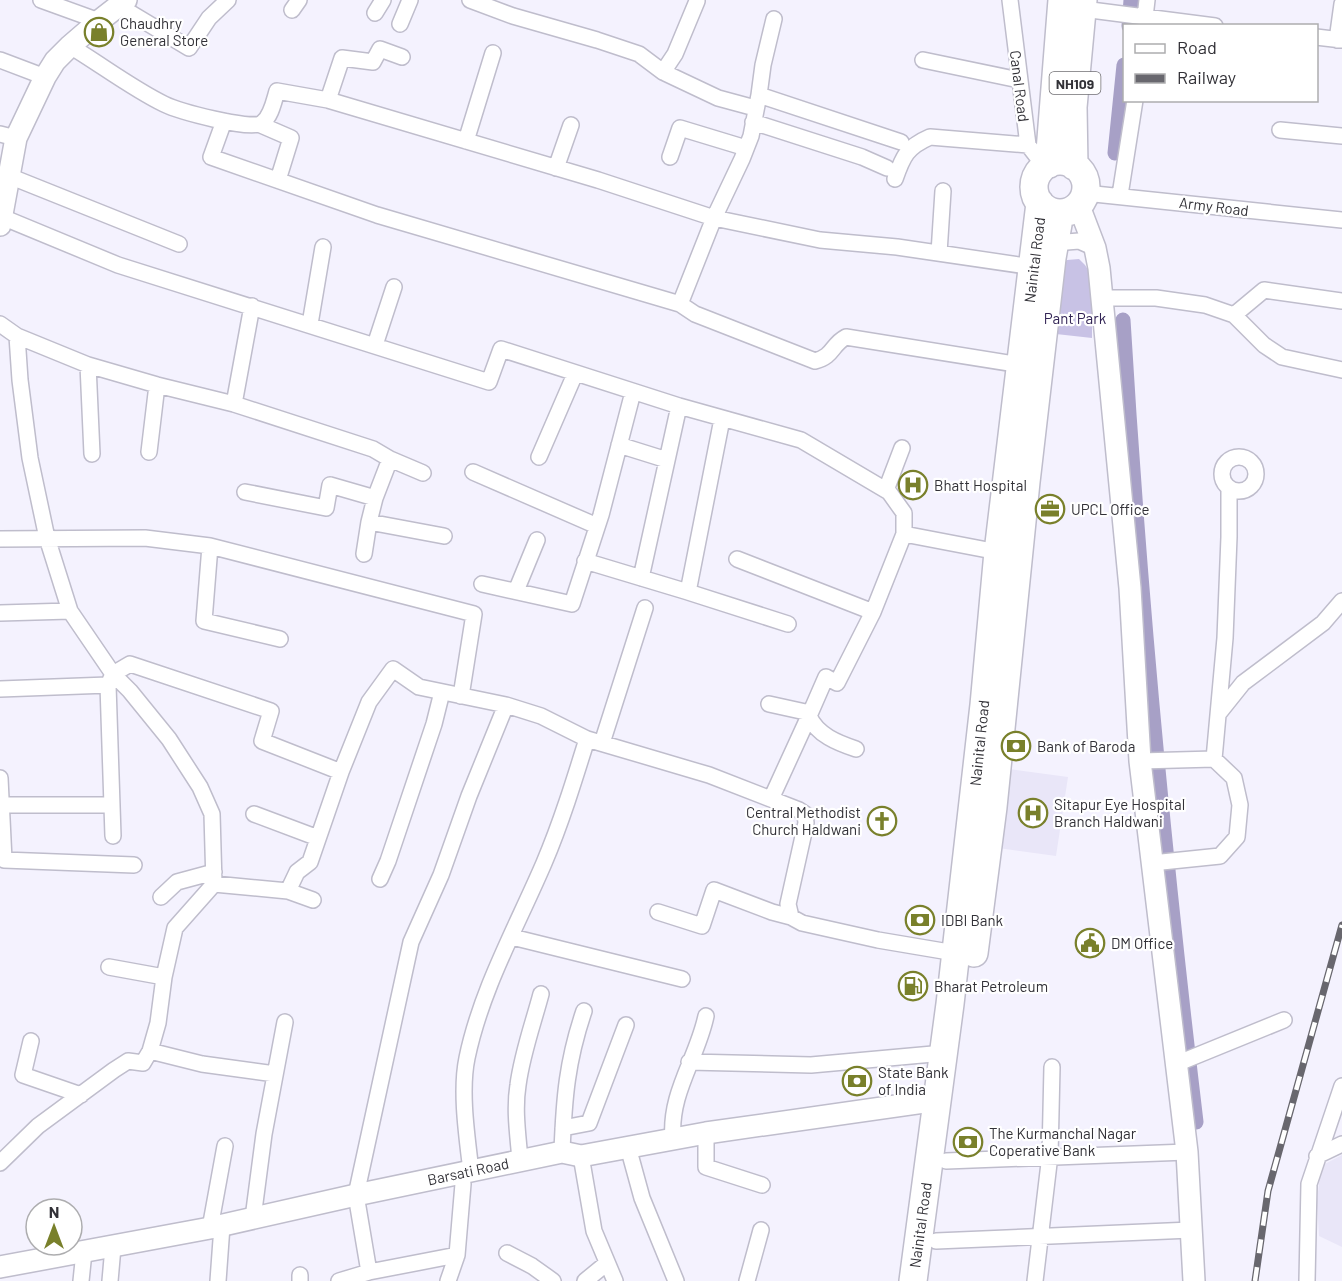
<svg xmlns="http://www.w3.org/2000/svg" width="1342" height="1281" font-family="Barlow,sans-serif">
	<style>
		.built { fill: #e9e6f8 }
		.green { fill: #c8c2e5 }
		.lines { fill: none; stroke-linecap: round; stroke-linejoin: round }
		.canal { stroke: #a7a0c6; stroke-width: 15 }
		.street-casing { stroke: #bfbdcc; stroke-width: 18 }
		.secondary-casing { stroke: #bfbdcc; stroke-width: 24 }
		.highway-casing { stroke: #bfbdcc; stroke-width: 30 }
		.street { stroke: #fff; stroke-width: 15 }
		.secondary { stroke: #fff; stroke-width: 21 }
		.highway { stroke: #fff; stroke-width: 27 }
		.rail-casing { stroke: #68676e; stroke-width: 7 }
		.rail { stroke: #fff; stroke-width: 4.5; stroke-dasharray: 14; stroke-linecap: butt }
		.labels { text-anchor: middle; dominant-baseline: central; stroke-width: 4.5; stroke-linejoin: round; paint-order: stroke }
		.shield { fill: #fff; stroke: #706f73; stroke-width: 1.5 }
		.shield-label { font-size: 14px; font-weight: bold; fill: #323137 }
		.poi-label { font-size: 15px; fill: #323137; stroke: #fff; text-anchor: start }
		.street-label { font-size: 15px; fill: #323137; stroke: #fff }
		.park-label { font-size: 15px; fill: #322455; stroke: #fff }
	</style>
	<rect width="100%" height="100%" fill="#f4f2fe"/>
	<path class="built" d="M1009 769 1068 777 1056 856 998 848Z
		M1342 1155V1247L1319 1236 1317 1201 1321 1166Z"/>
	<path class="green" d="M1079 259 1085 265 1092 276V338L1056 334 1062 264 1067 260Z"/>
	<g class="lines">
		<path class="canal" d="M1129 26 1131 0
			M1115 153 1124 65
			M1123 320C1139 588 1164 855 1196 1122"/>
		<g class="street-casing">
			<path id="street" d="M41 0 99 21
				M470 0 513 16 597 40 639 54 663 72 718 98 755 108
				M1010 0 1028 145 1045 167
				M119 6 189 48 209 18 228 0
				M1083 9 1215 26
				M292 10 299 0
				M375 13 383 0
				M400 24 410 0
				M1144 26 1147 0
				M1316 37 1342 40
				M1337 40 1342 4
				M70 46C100 64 133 89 164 104 178 111 251 131 262 123 271 117 274 101 277 91L328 100 598 180 714 218 820 240 897 247 1033 267
				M0 60 45 77
				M923 60 1019 80
				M663 72 675 54 697 1
				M759 95 763 65 774 19
				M328 100 342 58 373 62 380 49 402 57
				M224 121 211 157 377 215 680 304 714 218 742 159 751 136 759 95 901 142
				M753 122 862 157 887 168
				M261 125 291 138 278 180
				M1280 130 1342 136
				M0 134 16 138
				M466 141 493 53
				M670 157 680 128 746 148
				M556 168 571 125
				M9 176 179 244
				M895 179C903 156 907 147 930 137L1028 145
				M1085 193 1342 220
				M1120 195 1135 100
				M2 217 118 265 489 382 501 349 679 406 801 440 889 492 904 513V534L998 552
				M1054 243 1079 241 1095 248
				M939 253 943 191
				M1101 298H1156L1205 305 1234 315 1264 345 1282 357 1342 370
				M680 304 695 314 815 361C834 356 831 345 846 337L1021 365
				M1234 315 1264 290 1342 301
				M0 324 17 336 88 365 157 385 234 404 373 449 390 459 375 498 369 522 444 536
				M310 324 323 247
				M375 345 394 287
				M88 365 92 454
				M234 404 252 306
				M619 445 667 460
				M149 452 157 385
				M1222 474a17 17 0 1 1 34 0a17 17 0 1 1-34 0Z
				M539 457 575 374
				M390 459 423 473
				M473 472 597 526
				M886 490 902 448
				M245 492 326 508 330 485 375 498
				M0 539 145 538 210 546 474 614 461 696
				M210 546 204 621 280 639
				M364 554 369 522
				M737 559 873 612
				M585 561 688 592 722 419
				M641 578 679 406
				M482 584 572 604 601 515 633 392
				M516 591 537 540
				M688 592 788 624
				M0 613 70 611
				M0 689 108 685
				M769 704 810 713
				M1219 713 1243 683 1323 623 1342 601
				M602 743 645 608
				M856 749C838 743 817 735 809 716L826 677 837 683 873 612 904 534
				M1140 761 1214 759 1225 638 1229 537V489
				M0 778 4 860 134 865
				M771 799 809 716
				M1 805H112
				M254 814 318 838
				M113 836 108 685 113 674 130 664 271 711 262 741 341 772
				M1152 863 1220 856 1237 837 1240 805 1234 778 1214 759
				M380 879 388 861 434 724 442 692
				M214 884 288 891 313 900
				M288 891 297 872 310 862 341 772 369 702 393 669 419 687 506 705 541 716 587 739 709 775 799 810 805 814 806 823 788 904 791 917 802 923 878 940 955 953
				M161 897 177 882 214 872
				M658 912 702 926 714 890 772 912 791 917
				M512 937 682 979
				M109 967 164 977
				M31 1041 23 1075 81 1095
				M150 1051 202 1064 275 1074
				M689 1062 811 1065 944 1053
				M1176 1064 1284 1020
				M563 1128 589 1123 626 1025
				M706 1133V1167L762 1185
				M673 1139C669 1093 697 1059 706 1016
				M628 1147 642 1198 676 1281
				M562 1152C564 1098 567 1061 584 1011
				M581 1156 594 1231 615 1281
				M1317 1156 1342 1144
				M520 1160C518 1135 514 1110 518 1085 522 1054 533 1024 541 994
				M946 1161 1187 1152
				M0 1163 38 1126 114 1070 128 1061 143 1063 150 1051 158 1023 164 977 175 928 214 884 212 814 200 787 169 739 130 691 113 674 70 611 47 538 30 458 20 380 17 336
				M471 1171C467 1137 460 1091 467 1058 481 990 517 926 544 863 561 823 574 781 587 739
				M253 1218 264 1134 285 1022
				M210 1228 225 1146
				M936 1241 1191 1230
				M507 1253 532 1266 553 1281
				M369 1272 356 1195 411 942 441 875 469 796 506 705
				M81 1281 84 1252
				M110 1281 113 1247
				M218 1281 222 1226
				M300 1281V1275
				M339 1281 369 1272 457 1255 463 1184 460 1173
				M448 1281 457 1255
				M585 1281 607 1263
				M747 1281 761 1230
				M1035 1281 1050 1155 1052 1067
				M1307 1281 1309 1184 1342 1086"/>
		</g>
		<g class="secondary-casing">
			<path id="secondary" d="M1079 206 1095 248 1099 268 1130 588 1140 761 1187 1152 1194 1281
				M0 225 16 138 45 77 55 61 70 46 99 21 126 0
				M0 1267 210 1228 356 1195 562 1152 581 1156 706 1133 938 1100"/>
		</g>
		<g class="highway-casing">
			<path id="highway" d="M1034 187a26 26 0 1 1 52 0a26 26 0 1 1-52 0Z
				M1049 164 1062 0
				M1074 166 1073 107 1083 0
				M974 953 993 807 1026 482 1052 258 1060 213
				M913 1281 950 1004 984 705 998 552 1040 203"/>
		</g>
		<use href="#street" class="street"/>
		<use href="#secondary" class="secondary"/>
		<use href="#highway" class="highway"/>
		<g class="rail-casing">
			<path id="rail" d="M1255 1281 1268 1191 1342 925"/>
		</g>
		<use href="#rail" class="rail"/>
	</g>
	<defs>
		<g id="shop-ring" transform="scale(1.5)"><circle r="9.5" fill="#fff" stroke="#79802b" stroke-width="1.5"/><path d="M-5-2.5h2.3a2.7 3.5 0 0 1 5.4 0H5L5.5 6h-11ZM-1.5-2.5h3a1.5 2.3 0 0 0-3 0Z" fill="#79802b"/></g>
		<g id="hospital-ring" transform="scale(1.5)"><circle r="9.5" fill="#fff" stroke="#79802b" stroke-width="1.5"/><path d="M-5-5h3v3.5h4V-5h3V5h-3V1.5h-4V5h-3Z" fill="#79802b"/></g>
		<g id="office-ring" transform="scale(1.5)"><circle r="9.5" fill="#fff" stroke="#79802b" stroke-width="1.5"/><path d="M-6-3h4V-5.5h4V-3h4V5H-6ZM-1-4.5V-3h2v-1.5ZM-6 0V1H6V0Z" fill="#79802b"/></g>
		<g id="bank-ring" transform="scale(1.5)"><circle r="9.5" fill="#fff" stroke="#79802b" stroke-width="1.5"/><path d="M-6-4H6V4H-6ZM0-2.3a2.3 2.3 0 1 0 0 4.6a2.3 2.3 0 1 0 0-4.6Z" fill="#79802b"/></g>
		<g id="church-ring" transform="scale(1.5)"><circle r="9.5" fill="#fff" stroke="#79802b" stroke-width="1.5"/><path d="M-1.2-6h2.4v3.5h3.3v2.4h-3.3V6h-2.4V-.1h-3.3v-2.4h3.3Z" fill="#79802b"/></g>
		<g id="civic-ring" transform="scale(1.5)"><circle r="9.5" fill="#fff" stroke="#79802b" stroke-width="1.5"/><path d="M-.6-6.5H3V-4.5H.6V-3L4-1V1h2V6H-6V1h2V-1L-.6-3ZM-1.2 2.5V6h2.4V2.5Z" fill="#79802b"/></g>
		<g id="fuel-ring" transform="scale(1.5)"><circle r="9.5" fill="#fff" stroke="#79802b" stroke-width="1.5"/><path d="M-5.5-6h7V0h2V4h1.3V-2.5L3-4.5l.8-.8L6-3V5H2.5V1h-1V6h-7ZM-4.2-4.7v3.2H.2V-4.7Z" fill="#79802b"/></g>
	</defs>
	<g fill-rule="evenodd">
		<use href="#shop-ring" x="99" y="32"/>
		<use href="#hospital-ring" x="913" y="485"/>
		<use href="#office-ring" x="1050" y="509"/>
		<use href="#bank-ring" x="1016" y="746"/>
		<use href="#hospital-ring" x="1033" y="813"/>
		<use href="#church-ring" x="882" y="821"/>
		<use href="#bank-ring" x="920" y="920"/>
		<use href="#civic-ring" x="1090" y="943"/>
		<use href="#fuel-ring" x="913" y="986"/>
		<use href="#bank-ring" x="857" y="1081"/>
		<use href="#bank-ring" x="968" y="1142"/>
	</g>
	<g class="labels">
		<rect class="shield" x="1049.5" y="72" width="51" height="22" rx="4.5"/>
		<g class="shield-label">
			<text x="1075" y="83">NH109</text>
		</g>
		<g class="poi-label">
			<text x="120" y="23">Chaudhry<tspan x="120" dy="17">General Store</tspan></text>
			<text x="934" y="485">Bhatt Hospital</text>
			<text x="1071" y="509">UPCL Office</text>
			<text x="1037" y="746">Bank of Baroda</text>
			<text x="1054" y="804">Sitapur Eye Hospital<tspan x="1054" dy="17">Branch Haldwani</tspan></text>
			<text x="861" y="812" text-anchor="end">Central Methodist<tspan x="861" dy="17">Church Haldwani</tspan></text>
			<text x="941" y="920">IDBI Bank</text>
			<text x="1111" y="943">DM Office</text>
			<text x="934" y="986">Bharat Petroleum</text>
			<text x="878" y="1072">State Bank<tspan x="878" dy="17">of India</tspan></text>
			<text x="989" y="1133">The Kurmanchal Nagar<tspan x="989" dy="17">Coperative Bank</tspan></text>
		</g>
		<g class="street-label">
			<text transform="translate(1020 86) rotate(83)">Canal Road</text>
			<text transform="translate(1214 206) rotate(7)">Army Road</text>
			<text transform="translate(1034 260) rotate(-83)">Nainital Road</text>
			<text transform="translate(979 743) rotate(-84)">Nainital Road</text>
			<text transform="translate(468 1171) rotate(-12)">Barsati Road</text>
			<text transform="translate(920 1225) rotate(-82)">Nainital Road</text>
		</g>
		<g class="park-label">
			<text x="1075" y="318">Pant Park</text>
		</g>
	</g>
	<rect x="1123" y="24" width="195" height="78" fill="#ffffff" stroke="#adadaf" stroke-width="1.5"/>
	<rect x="1135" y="44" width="30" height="9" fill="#ffffff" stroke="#adadaf" stroke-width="1.5"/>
	<text x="1177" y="54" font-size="18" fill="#323137">Road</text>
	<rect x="1135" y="74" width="30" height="9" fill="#68676e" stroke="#adadaf" stroke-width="1.5"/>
	<text x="1177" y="84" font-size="18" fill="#323137">Railway</text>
	<g transform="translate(54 1227)"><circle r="28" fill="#ffffff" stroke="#adadaf" stroke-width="1.5"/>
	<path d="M0-4.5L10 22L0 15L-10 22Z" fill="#79802b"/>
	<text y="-9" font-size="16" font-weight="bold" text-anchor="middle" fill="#323137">N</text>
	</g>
</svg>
